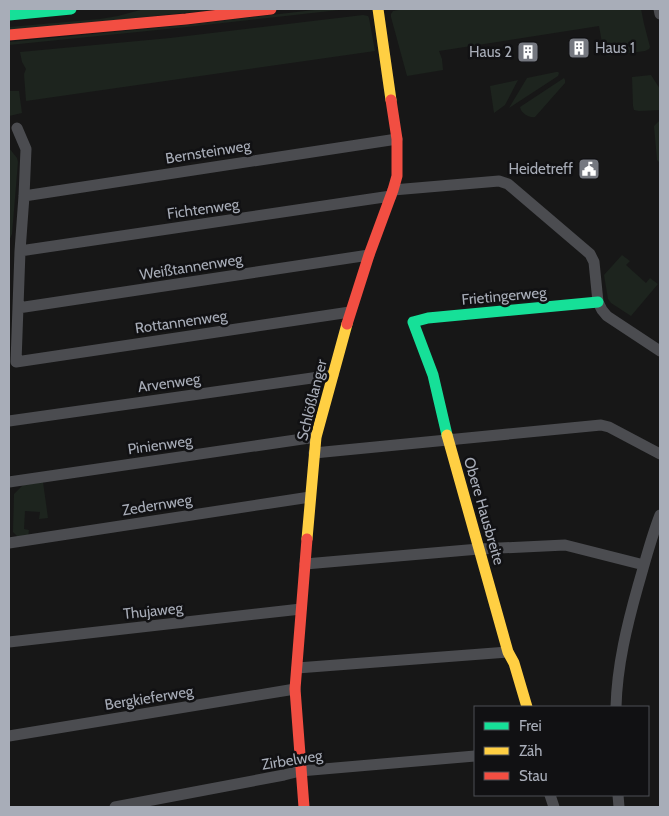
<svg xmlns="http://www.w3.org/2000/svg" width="669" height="816" font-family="Cabin,sans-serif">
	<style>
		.green { fill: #1d241e }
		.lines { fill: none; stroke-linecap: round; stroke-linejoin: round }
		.street { stroke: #4b4c50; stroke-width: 11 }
		.fast { stroke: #16e098; stroke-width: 11 }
		.slow { stroke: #ffcf43; stroke-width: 11 }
		.jam { stroke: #f24e42; stroke-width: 11 }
		.labels { text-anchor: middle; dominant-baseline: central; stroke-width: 5; stroke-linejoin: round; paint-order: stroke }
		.poi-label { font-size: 15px; fill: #a8adb8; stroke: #111113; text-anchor: end }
		.street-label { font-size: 15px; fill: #a8adb8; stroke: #111113 }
	</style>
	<rect width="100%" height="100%" fill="#171717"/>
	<path class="green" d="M144 9H223L9 31V27L100 19 118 16Z
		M322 9H348L187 27 9 45V42L186 25Z
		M404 9H641L644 24 650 47 649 49 645 51 607 56 604 54 599 26 439 51 442 59 443 70 407 76 391 17V14L393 11Z
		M363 15 368 16 369 18 375 51 26 101 24 74 26 69 22 62 20 52 170 38Z
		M556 72H558L559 73 558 76 509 108 527 78Z
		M651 75 660 89V110L639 111 634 110 633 106 632 77Z
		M564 78 565 80V83L535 117C528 118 521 113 520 107Z
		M518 80 505 105 494 113 490 86Z
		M9 91H19L22 113 9 116Z
		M660 120V163L657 160 654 126Z
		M9 148 17 158 18 162 12 234 9 241Z
		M622 255 630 261 626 265 646 283 650 278 658 284 631 316 611 303 608 299 604 275Z
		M43 482 48 518 39 519 40 512 25 511 24 529 29 530 28 537H18L13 532 14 494 23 485Z"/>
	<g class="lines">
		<path class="street" d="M659 9 660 14
			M17 128 26 149 24 196 20 251 16 362 350 312
			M393 190 499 181 508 184 590 254 594 262 598 302 602 310 607 316 660 351
			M24 196 397 139
			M20 251 391 196
			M18 308 369 255
			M9 421 333 375
			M314 453 601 425 609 427 660 454
			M9 482 316 437
			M9 543 310 497
			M305 564 479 549 565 545 644 565
			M9 642 301 609
			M297 668 508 652
			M616 707C617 666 627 625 638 586 645 562 651 538 660 515
			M9 736 295 689
			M550 795 554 807
			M618 795 619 807
			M115 807 284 775 300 771 475 756"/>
		<path class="fast" d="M9 15 71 9
			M447 435 433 375 413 322 428 318 598 302"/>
		<path class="slow" d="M378 9 391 100
			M447 435 508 652 514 663 527 707
			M307 539 316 437 347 324"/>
		<path class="jam" d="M9 35 186 19 271 9
			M347 324 369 255 393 190 397 176V139L391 100
			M304 807 295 689 307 539"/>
	</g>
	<defs>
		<g id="building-square" transform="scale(1.125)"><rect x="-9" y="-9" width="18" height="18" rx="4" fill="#757880" stroke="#111113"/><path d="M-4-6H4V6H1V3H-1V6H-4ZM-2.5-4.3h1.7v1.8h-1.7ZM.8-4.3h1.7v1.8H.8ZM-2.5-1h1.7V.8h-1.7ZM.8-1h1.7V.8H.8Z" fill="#fff"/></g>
		<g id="civic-square" transform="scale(1.125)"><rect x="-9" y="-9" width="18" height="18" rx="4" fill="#757880" stroke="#111113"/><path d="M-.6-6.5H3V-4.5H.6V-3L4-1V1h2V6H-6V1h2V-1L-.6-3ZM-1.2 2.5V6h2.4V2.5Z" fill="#fff"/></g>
	</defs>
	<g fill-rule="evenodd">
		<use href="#building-square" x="579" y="48"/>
		<use href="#building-square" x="528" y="52"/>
		<use href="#civic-square" x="589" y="169"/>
	</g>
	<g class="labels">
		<g class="poi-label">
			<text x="595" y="48" text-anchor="start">Haus 1</text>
			<text x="512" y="52">Haus 2</text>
			<text x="573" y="169">Heidetreff</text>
		</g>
		<g class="street-label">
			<text transform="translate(208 152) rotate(-9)">Bernsteinweg</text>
			<text transform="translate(203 209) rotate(-8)">Fichtenweg</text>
			<text transform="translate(191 267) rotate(-9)">Weißtannenweg</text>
			<text transform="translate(504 296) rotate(-5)">Frietingerweg</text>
			<text transform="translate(181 322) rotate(-8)">Rottannenweg</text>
			<text transform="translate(169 383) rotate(-8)">Arvenweg</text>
			<text transform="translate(312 400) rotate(-76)">Schlößlanger</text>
			<text transform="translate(160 445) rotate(-8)">Pinienweg</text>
			<text transform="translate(157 505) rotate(-9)">Zedernweg</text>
			<text transform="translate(484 511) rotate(74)">Obere Hausbreite</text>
			<text transform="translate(153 611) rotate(-6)">Thujaweg</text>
			<text transform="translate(149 698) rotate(-9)">Bergkieferweg</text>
			<text transform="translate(292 760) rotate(-9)">Zirbelweg</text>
		</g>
	</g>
	<rect width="669" height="816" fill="none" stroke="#a8adb8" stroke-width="20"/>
	<rect x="474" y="706" width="175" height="90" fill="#111113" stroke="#4d4f55"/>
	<rect x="484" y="722" width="25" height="8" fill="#16e098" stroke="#4d4f55"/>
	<text x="519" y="731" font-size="15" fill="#a8adb8">Frei</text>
	<rect x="484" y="747" width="25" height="8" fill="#ffcf43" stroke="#4d4f55"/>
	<text x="519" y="756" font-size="15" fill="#a8adb8">Zäh</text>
	<rect x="484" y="772" width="25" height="8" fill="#f24e42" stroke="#4d4f55"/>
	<text x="519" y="781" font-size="15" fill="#a8adb8">Stau</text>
</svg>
